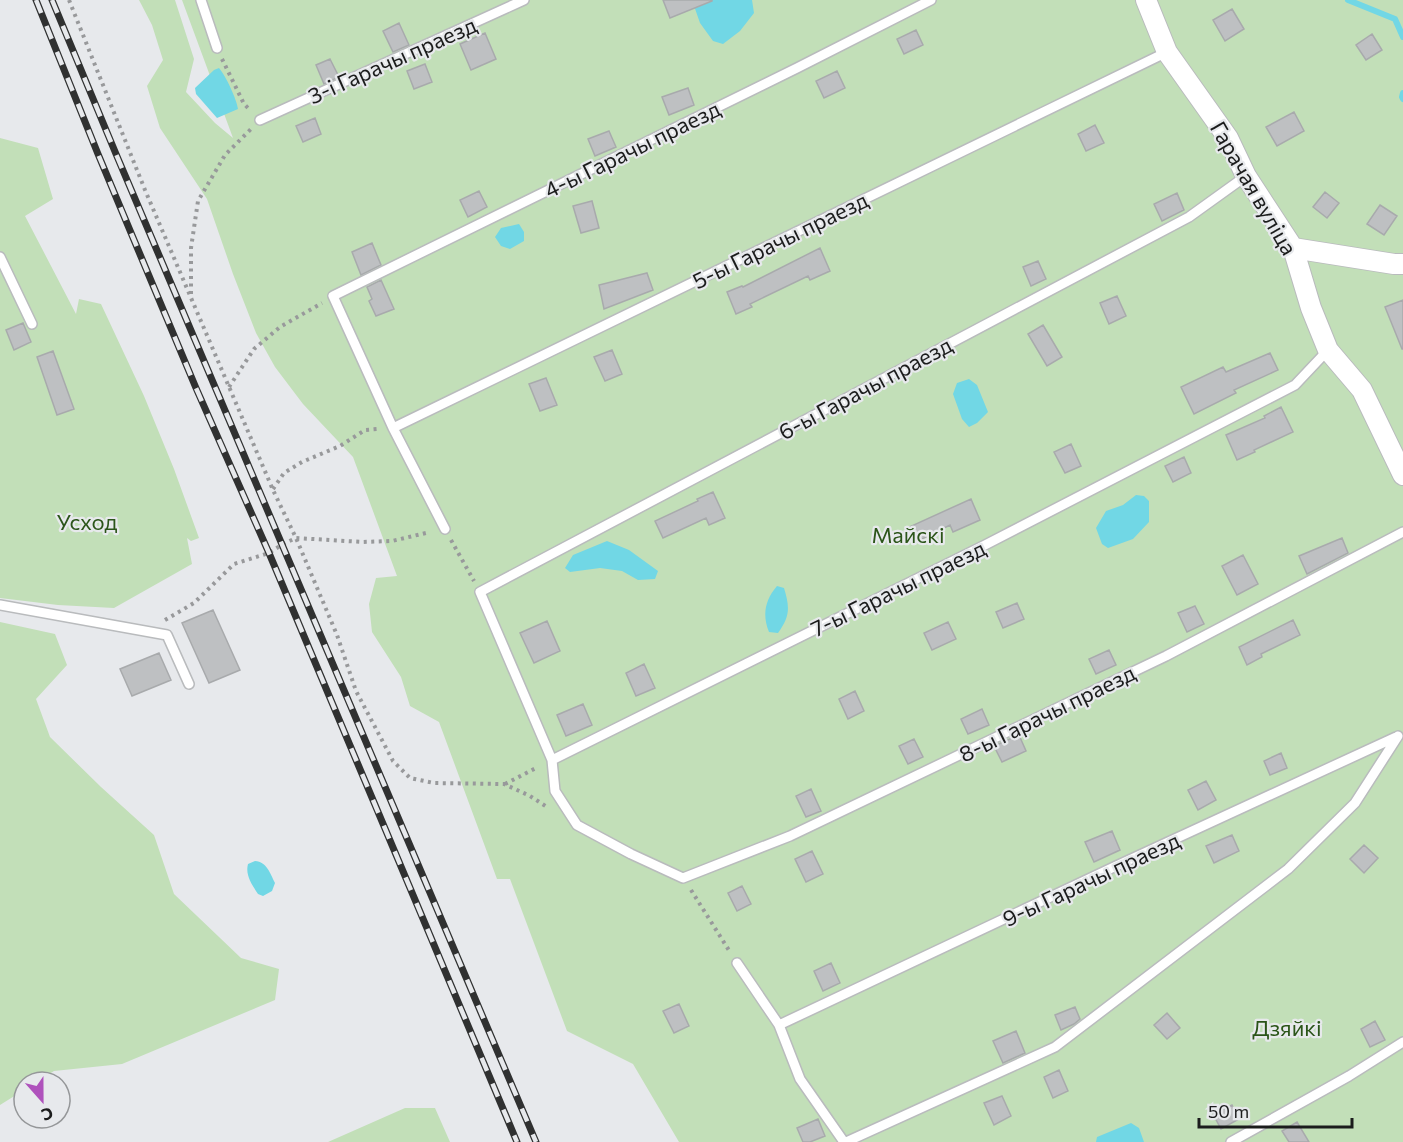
<svg xmlns="http://www.w3.org/2000/svg" width="1403" height="1142" font-family="Commissioner,sans-serif">
	<style>
		.green { fill: #c2dfb8 }
		.water { fill: #71d7e5 }
		.lines { fill: none; stroke-linecap: round; stroke-linejoin: round }
		.stream { stroke: #71d7e5; stroke-width: 6 }
		.building { fill: #bec0c2; stroke: #a8aaac; stroke-width: 1.5 }
		.service-casing { stroke: #b9bbbd; stroke-width: 12 }
		.minor-casing { stroke: #b9bbbd; stroke-width: 22 }
		.path { stroke: #98999b; stroke-width: 4; stroke-dasharray: 3 4.5; stroke-linecap: butt }
		.service { stroke: #fff; stroke-width: 9 }
		.minor { stroke: #fff; stroke-width: 20 }
		.rail-casing { stroke: #303131; stroke-width: 7 }
		.rail { stroke: #e7e9ec; stroke-width: 4.5; stroke-dasharray: 14; stroke-linecap: butt }
		.labels { text-anchor: middle; dominant-baseline: central; stroke-width: 4.5; stroke-linejoin: round; paint-order: stroke }
		.street-label { font-size: 22px; fill: #1b1c1c; stroke: #e7e9ec }
		.park-label { font-size: 22px; fill: #2b5519; stroke: #e7e9ec }
	</style>
	<rect width="100%" height="100%" fill="#e7e9ec"/>
	<path class="green" d="M139 0H175L194 59 186 92 215 123 233 138 182 0H1403V1142H679L633 1064 567 1031 510 879H497L439 722 410 706 401 677 372 632 369 604 376 578 397 576 353 457 303 404 275 367 256 333 233 274 207 199 160 128 147 86 163 60 152 25Z
		M0 138 38 148 53 199 25 216 76 314 79 299 101 304 144 396 174 469 199 538 191 541 187 538 192 564 114 608 58 605 0 598Z
		M0 622 55 634 67 665 36 699 50 737 101 787 154 835 174 894 241 958 279 969 275 1000 122 1064 54 1071 37 1082H24V1090L0 1105Z
		M405 1108H435L450 1142H328Z"/>
	<path class="water" d="M692 0H752L754 13 740 31 723 44 713 41 700 23Z
		M219 68C226 76 237 100 238 109L217 118 196 94 195 88 214 70Z
		M519 224 524 232V241L510 249 501 246 495 237 501 228Z
		M969 379 977 385 988 412 977 423 969 427 962 419 953 394 957 383Z
		M1136 495 1144 496 1149 501V522L1133 539 1108 548 1102 544 1096 528 1106 511 1123 505Z
		M607 541 629 550 658 571 655 579 638 580 622 571 600 568 570 572 565 568 573 555Z
		M777 586 784 588C790 608 790 616 778 633L769 632C762 615 765 600 777 586Z
		M255 861C267 862 270 873 275 883L272 891 263 896 258 894C252 885 245 875 248 864Z
		M1131 1123 1139 1128 1144 1142H1096L1097 1137Z"/>
	<g class="lines">
		<path class="stream" d="M1348 0 1395 19 1403 37
			M1403 93 1402 97 1403 99"/>
	</g>
	<path class="building" d="M663 0H712V1L670 18Z
		M1232 9 1244 29 1225 41 1213 20Z
		M399 23 409 45 393 52 383 31Z
		M916 30 923 45 904 54 897 39Z
		M485 33 496 59 471 70 460 44Z
		M1372 34 1382 50 1366 60 1356 45Z
		M330 59 339 77 324 84 316 65Z
		M425 64 432 82 414 89 407 71Z
		M837 71 845 88 824 98 816 81Z
		M688 88 694 105 669 115 662 97Z
		M1294 112 1304 131 1277 146 1266 127Z
		M315 118 321 134 303 142 296 126Z
		M1095 125 1104 143 1086 151 1078 134Z
		M609 131 616 147 595 156 588 139Z
		M479 191 487 207 468 217 460 200Z
		M1325 192 1339 203 1327 218 1313 207Z
		M1177 193 1184 210 1162 221 1154 204Z
		M592 201 599 228 581 233 573 206Z
		M1380 205 1397 216 1384 235 1367 224Z
		M372 243 381 265 361 275 352 252Z
		M820 248 830 271 810 280 808 276 750 304 752 307 736 314 727 292 742 286 743 287Z
		M1038 261 1046 279 1031 286 1023 267Z
		M647 273 653 290 604 309 599 285Z
		M381 280 394 309 376 316 369 301 372 299 367 287Z
		M1117 296 1126 316 1109 324 1100 303Z
		M1403 300V349H1402L1385 307Z
		M23 323 31 342 14 350 6 330Z
		M1043 325 1062 357 1047 366 1028 334Z
		M612 350 622 374 605 381 594 357Z
		M53 351 74 409 57 415 37 357Z
		M1270 353 1278 370 1234 390 1236 393 1194 414 1181 387 1223 367 1226 372Z
		M546 378 557 405 540 411 529 384Z
		M1281 407 1293 432 1254 450 1255 452 1237 460 1226 435 1265 418 1264 416Z
		M1071 444 1081 466 1065 473 1054 452Z
		M1184 457 1191 473 1173 482 1165 466Z
		M713 492 725 518 709 525 706 518 663 538 655 521 698 501 697 499Z
		M971 499 980 520 953 532 950 525 914 543 907 528Z
		M1342 538 1348 553 1307 574 1299 556Z
		M1243 555 1258 584 1237 595 1222 566Z
		M1017 603 1024 619 1003 628 996 612Z
		M1195 606 1204 624 1187 632 1178 613Z
		M213 610 240 670 209 683 182 623Z
		M1293 620 1300 635 1261 654 1262 657 1247 665 1239 647Z
		M547 621 560 651 534 663 520 633Z
		M948 622 956 639 932 650 924 633Z
		M1109 650 1116 665 1096 674 1089 659Z
		M159 653 171 680 132 696 120 669Z
		M644 664 655 688 636 696 626 673Z
		M855 691 864 711 848 719 839 699Z
		M583 704 592 725 566 736 557 715Z
		M982 709 989 725 968 734 961 719Z
		M1019 735 1026 751 1002 762 994 746Z
		M914 739 923 757 908 764 899 746Z
		M1281 753 1287 768 1270 775 1264 761Z
		M1206 781 1216 800 1198 810 1188 790Z
		M811 789 821 811 806 817 796 796Z
		M1112 831 1120 850 1094 862 1085 842Z
		M1232 835 1239 851 1214 863 1206 846Z
		M1364 845 1378 858 1364 873 1350 859Z
		M812 851 823 874 806 882 795 859Z
		M742 886 751 904 737 911 728 893Z
		M831 963 840 983 823 991 814 971Z
		M679 1004 689 1026 674 1033 663 1011Z
		M1075 1007 1080 1019 1074 1024 1061 1030 1055 1015Z
		M1167 1013 1180 1028 1167 1039 1154 1025Z
		M1375 1021 1385 1040 1370 1047 1361 1029Z
		M1016 1031 1025 1053 1003 1063 993 1041Z
		M1059 1070 1068 1091 1053 1098 1044 1077Z
		M1002 1096 1011 1116 994 1125 984 1103Z
		M1232 1105 1239 1119 1221 1129 1213 1114Z
		M818 1119 825 1136 810 1142H803L797 1128Z
		M1297 1122 1309 1142H1289L1282 1131Z"/>
	<g class="lines">
		<g class="service-casing">
			<path id="service" d="M201 0 217 48
				M260 120 524 0
				M1246 176 1189 217 480 592 552 760 555 791 577 825 631 854 683 878 790 836 1166 656 1403 532
				M0 257 32 324
				M393 428 1167 52
				M445 529 393 428 333 296 797 68 931 0
				M0 605 167 635 189 684
				M552 760 985 545 1295 385 1328 350
				M737 963 779 1025 800 1079 844 1142
				M779 1025 1114 867 1396 737
				M846 1142 1055 1047 1288 869 1355 803 1398 736
				M1231 1142 1349 1076 1403 1042"/>
		</g>
		<g class="minor-casing">
			<path id="minor" d="M1146 0 1167 52 1228 138 1246 176 1293 248 1311 308 1328 350 1362 390 1403 475
				M1293 248 1394 264H1403"/>
		</g>
		<path class="path" d="M69 0 145 190 273 490 296 538 337 635 356 691 393 761 410 778 434 783 504 784 530 796 547 807
			M222 59 244 104 250 110
			M191 294V248L198 201 225 155 252 128
			M229 387 254 349 280 327 322 303
			M273 489 284 473 302 462 340 446 365 430 378 429
			M451 540 474 581
			M165 620 194 603 234 564 269 553 283 544 296 538 363 542 392 541 430 532
			M505 784 538 767
			M691 890 730 952"/>
		<use href="#service" class="service"/>
		<use href="#minor" class="minor"/>
		<g class="rail-casing">
			<path id="rail" d="M36 0 98 154 196 388 269 553 517 1142
				M52 0 116 154 536 1142"/>
		</g>
		<use href="#rail" class="rail"/>
	</g>
	<g class="labels">
		<g class="street-label">
			<text transform="translate(392 60) rotate(-24)">3-і Гарачы праезд</text>
			<text transform="translate(632 149) rotate(-26)">4-ы Гарачы праезд</text>
			<text transform="translate(1254 188) rotate(60)">Гарачая вуліца</text>
			<text transform="translate(780 240) rotate(-26)">5-ы Гарачы праезд</text>
			<text transform="translate(865 388) rotate(-28)">6-ы Гарачы праезд</text>
			<text transform="translate(898 588) rotate(-26)">7-ы Гарачы праезд</text>
			<text transform="translate(1047 713) rotate(-26)">8-ы Гарачы праезд</text>
			<text transform="translate(1091 879) rotate(-25)">9-ы Гарачы праезд</text>
		</g>
		<g class="park-label">
			<text x="87" y="521">Усход</text>
			<text x="908" y="534">Майскі</text>
			<text x="1287" y="1027">Дзяйкі</text>
		</g>
	</g>
	<g transform="translate(42 1100) rotate(159)"><circle r="28" fill="#e7e9ec" stroke="#959799" stroke-width="1.5"/>
	<path d="M0-4.5L10 22L0 15L-10 22Z" fill="#af52bc"/>
	<text y="-9" font-size="16" font-weight="bold" text-anchor="middle" fill="#1b1c1c">С</text>
	</g>
	<path d="M1199 1118v9h153v-9" fill="none" stroke="#1b1c1c" stroke-width="3"/>
	<text x="1208" y="1118" font-size="18" fill="#1b1c1c" stroke="#e7e9ec" stroke-width="4.5" paint-order="stroke">50 m</text>
</svg>
